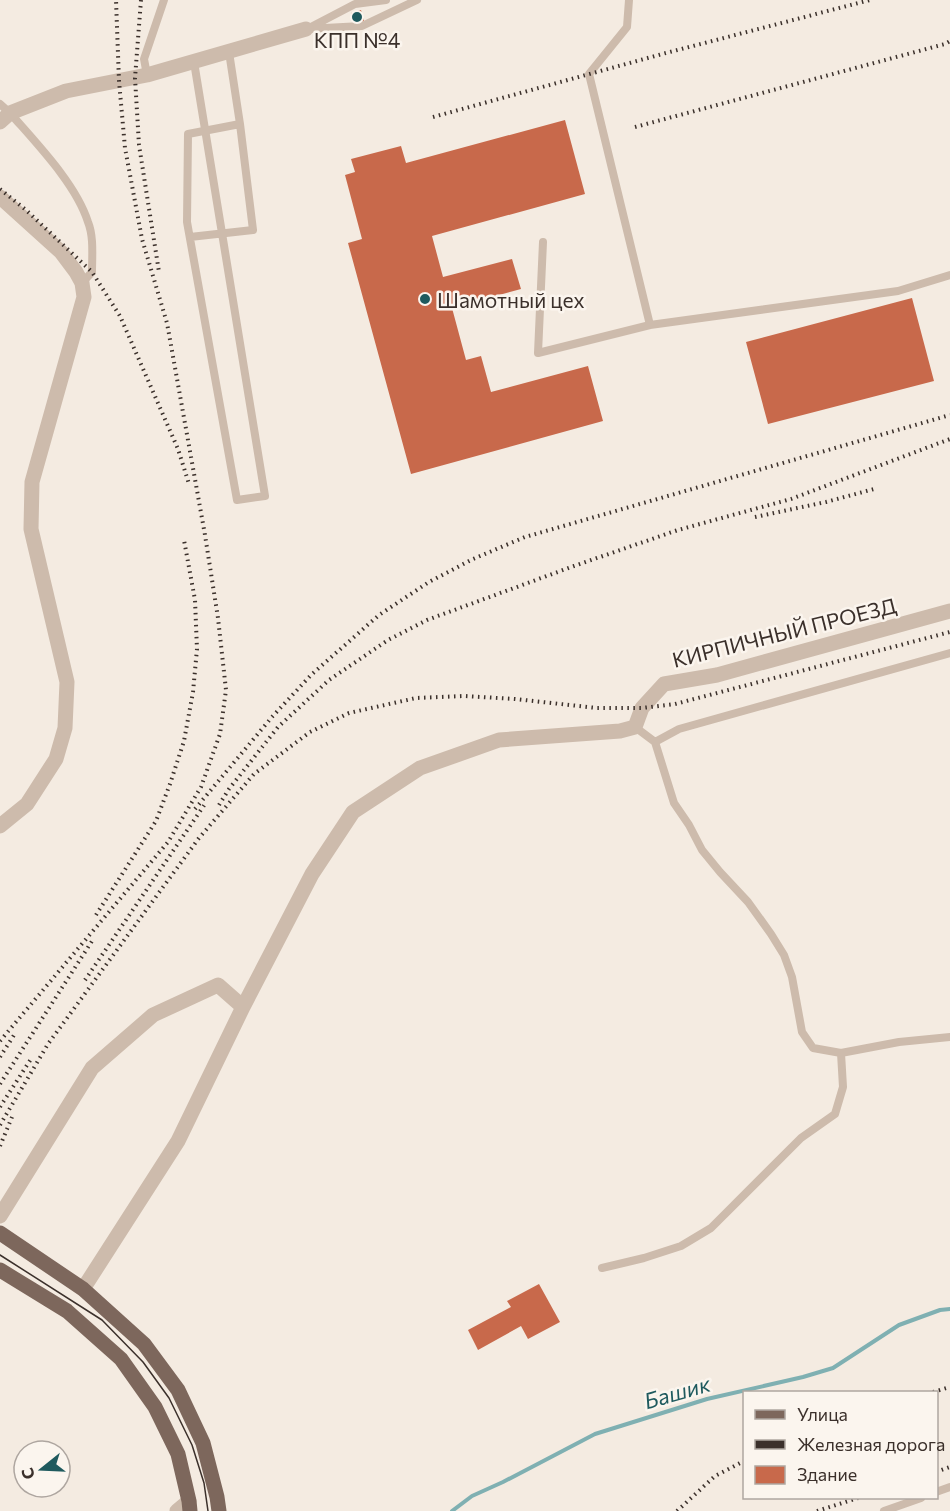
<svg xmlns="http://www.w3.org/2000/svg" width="950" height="1511" font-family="Commissioner,sans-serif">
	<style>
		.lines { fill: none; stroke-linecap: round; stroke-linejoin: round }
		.stream { stroke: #7fb0b2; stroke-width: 4 }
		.building { fill: #c8694b }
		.lane { stroke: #cdbbac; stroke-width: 8 }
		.street { stroke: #cdbbac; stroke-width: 15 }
		.primary { stroke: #7d675c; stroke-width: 15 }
		.tram { stroke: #3b302b; stroke-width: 1.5 }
		.rail { stroke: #3b302b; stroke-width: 4; stroke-dasharray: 1.5 4.5; stroke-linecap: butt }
		.poi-dot { fill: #1f5a5e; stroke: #fbf5ee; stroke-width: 2 }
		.labels { text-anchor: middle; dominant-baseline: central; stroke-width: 5; stroke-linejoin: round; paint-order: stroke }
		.poi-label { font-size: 21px; fill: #3b302b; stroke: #fbf5ee }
		.street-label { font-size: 21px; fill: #3b302b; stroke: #fbf5ee }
		.water-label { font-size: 22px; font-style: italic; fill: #1f5a5e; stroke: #fbf5ee }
	</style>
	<rect width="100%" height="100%" fill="#f4ebe1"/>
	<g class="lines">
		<path class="stream" d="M452 1511 472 1496 503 1482 595 1434 707 1399 803 1377 833 1368 899 1325 940 1310 950 1309"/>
	</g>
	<path class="building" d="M361 10 364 21 354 24 351 13Z
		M565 120 585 194 432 236 443 277 512 259 521 289 452 308 466 360 481 356 491 392 588 366 603 421 411 474 348 243 362 239 345 175 355 172 351 159 401 146 406 163Z
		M912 298 934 381 768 424 746 342Z
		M539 1284 560 1322 528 1339 521 1326 478 1350 468 1330 511 1307 507 1301Z"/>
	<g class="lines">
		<path class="lane" d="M629 0 627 27 589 74 650 325
			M309 28 355 4 386 0
			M306 29 362 26 417 0
			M194 62 265 496 237 500 187 222 188 134 240 124
			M147 75 144 59 164 0
			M0 104 10 113C37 144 76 184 88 222 94 237 92 256 92 272L82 283
			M190 237 253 230 240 124 229 52
			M543 242 538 353 650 325 898 291 950 275
			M635 727 655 742 674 803 689 825 702 850 720 872 748 902 771 934 784 955 792 977 802 1032 813 1048 841 1053 899 1042 950 1037
			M655 742 679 729 950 653
			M602 1268 644 1258 681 1246 711 1228 801 1138 835 1114 843 1087 841 1053
			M936 1492 950 1487
			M884 1511 921 1498"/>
		<path class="street" d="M0 122 10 113 66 91 147 75 306 29
			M0 197 61 252 76 272 82 283 84 297 32 482 31 529 67 682 65 728 56 759 27 804 0 826
			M243 1007 312 874 353 812 420 768 499 740 620 731 635 727 642 708 664 684 717 675 950 611
			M0 1216 92 1068 153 1015 218 985 243 1007 178 1141 83 1289
			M177 1511 189 1501"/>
		<path class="primary" d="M0 1233 83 1289 144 1344 178 1390 203 1443 217 1497 219 1511
			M0 1270 67 1311 121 1359 155 1407 178 1454 189 1501 190 1511"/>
		<path class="tram" d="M0 1255 102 1320 143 1362 169 1398 192 1445 204 1483 208 1511"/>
		<path class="rail" d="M141 0 135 78 139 145 159 272
			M433 117 666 53 870 0
			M635 127 945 44 950 41
			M0 189 26 210 92 272 120 316 178 449 189 484
			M755 517 826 502 874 489
			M219 805 229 789 278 727 329 680 388 640 427 620 574 566 678 530 791 499 950 439
			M195 809 272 717 311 675 379 615 429 582 473 559 525 537 950 415
			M96 915 156 821 170 784 184 741 193 692 197 649 195 600 184 540
			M85 980 205 804
			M0 1041 168 842 201 787 220 734 226 690 218 618 205 535 167 323 142 239 125 148 119 81 116 0
			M0 1057 16 1032
			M0 1084 94 938
			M0 1107 31 1059
			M0 1125 48 1044 199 838 254 774 310 732 349 713 416 698 464 696 515 699 597 708H642L675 704 950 632
			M0 1146 12 1117
			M933 1392 950 1387
			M936 1472 950 1467
			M677 1511 715 1476 744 1461
			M817 1511 858 1498"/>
	</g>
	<g class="poi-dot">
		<circle cx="357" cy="17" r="6"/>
		<circle cx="425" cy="299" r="6"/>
	</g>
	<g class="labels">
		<g class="poi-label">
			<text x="357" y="39">КПП №4</text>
			<text x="437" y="299" text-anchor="start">Шамотный цех</text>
		</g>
		<g class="street-label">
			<text transform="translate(784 632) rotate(-14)">КИРПИЧНЫЙ ПРОЕЗД</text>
		</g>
		<g class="water-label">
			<text transform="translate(677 1392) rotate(-16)">Башик</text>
		</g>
	</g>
	<rect x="743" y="1391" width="195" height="108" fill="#fbf5ee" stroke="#aea6a0" stroke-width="1.5"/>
	<rect x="755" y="1410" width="30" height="9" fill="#7d675c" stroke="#aea6a0" stroke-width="1.5"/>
	<text x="797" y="1421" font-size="18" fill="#3b302b">Улица</text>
	<rect x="755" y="1440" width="30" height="9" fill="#3b302b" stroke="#aea6a0" stroke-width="1.5"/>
	<text x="797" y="1451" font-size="18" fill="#3b302b">Железная дорога</text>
	<rect x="755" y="1466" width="30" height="18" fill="#c8694b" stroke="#aea6a0" stroke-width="1.5"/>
	<text x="797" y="1481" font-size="18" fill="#3b302b">Здание</text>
	<g transform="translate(42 1469) rotate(252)"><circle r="28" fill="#fbf5ee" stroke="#aea6a0" stroke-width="1.5"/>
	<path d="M0-4.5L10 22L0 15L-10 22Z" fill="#1f5a5e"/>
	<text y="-9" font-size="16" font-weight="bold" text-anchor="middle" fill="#3b302b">С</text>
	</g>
</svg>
